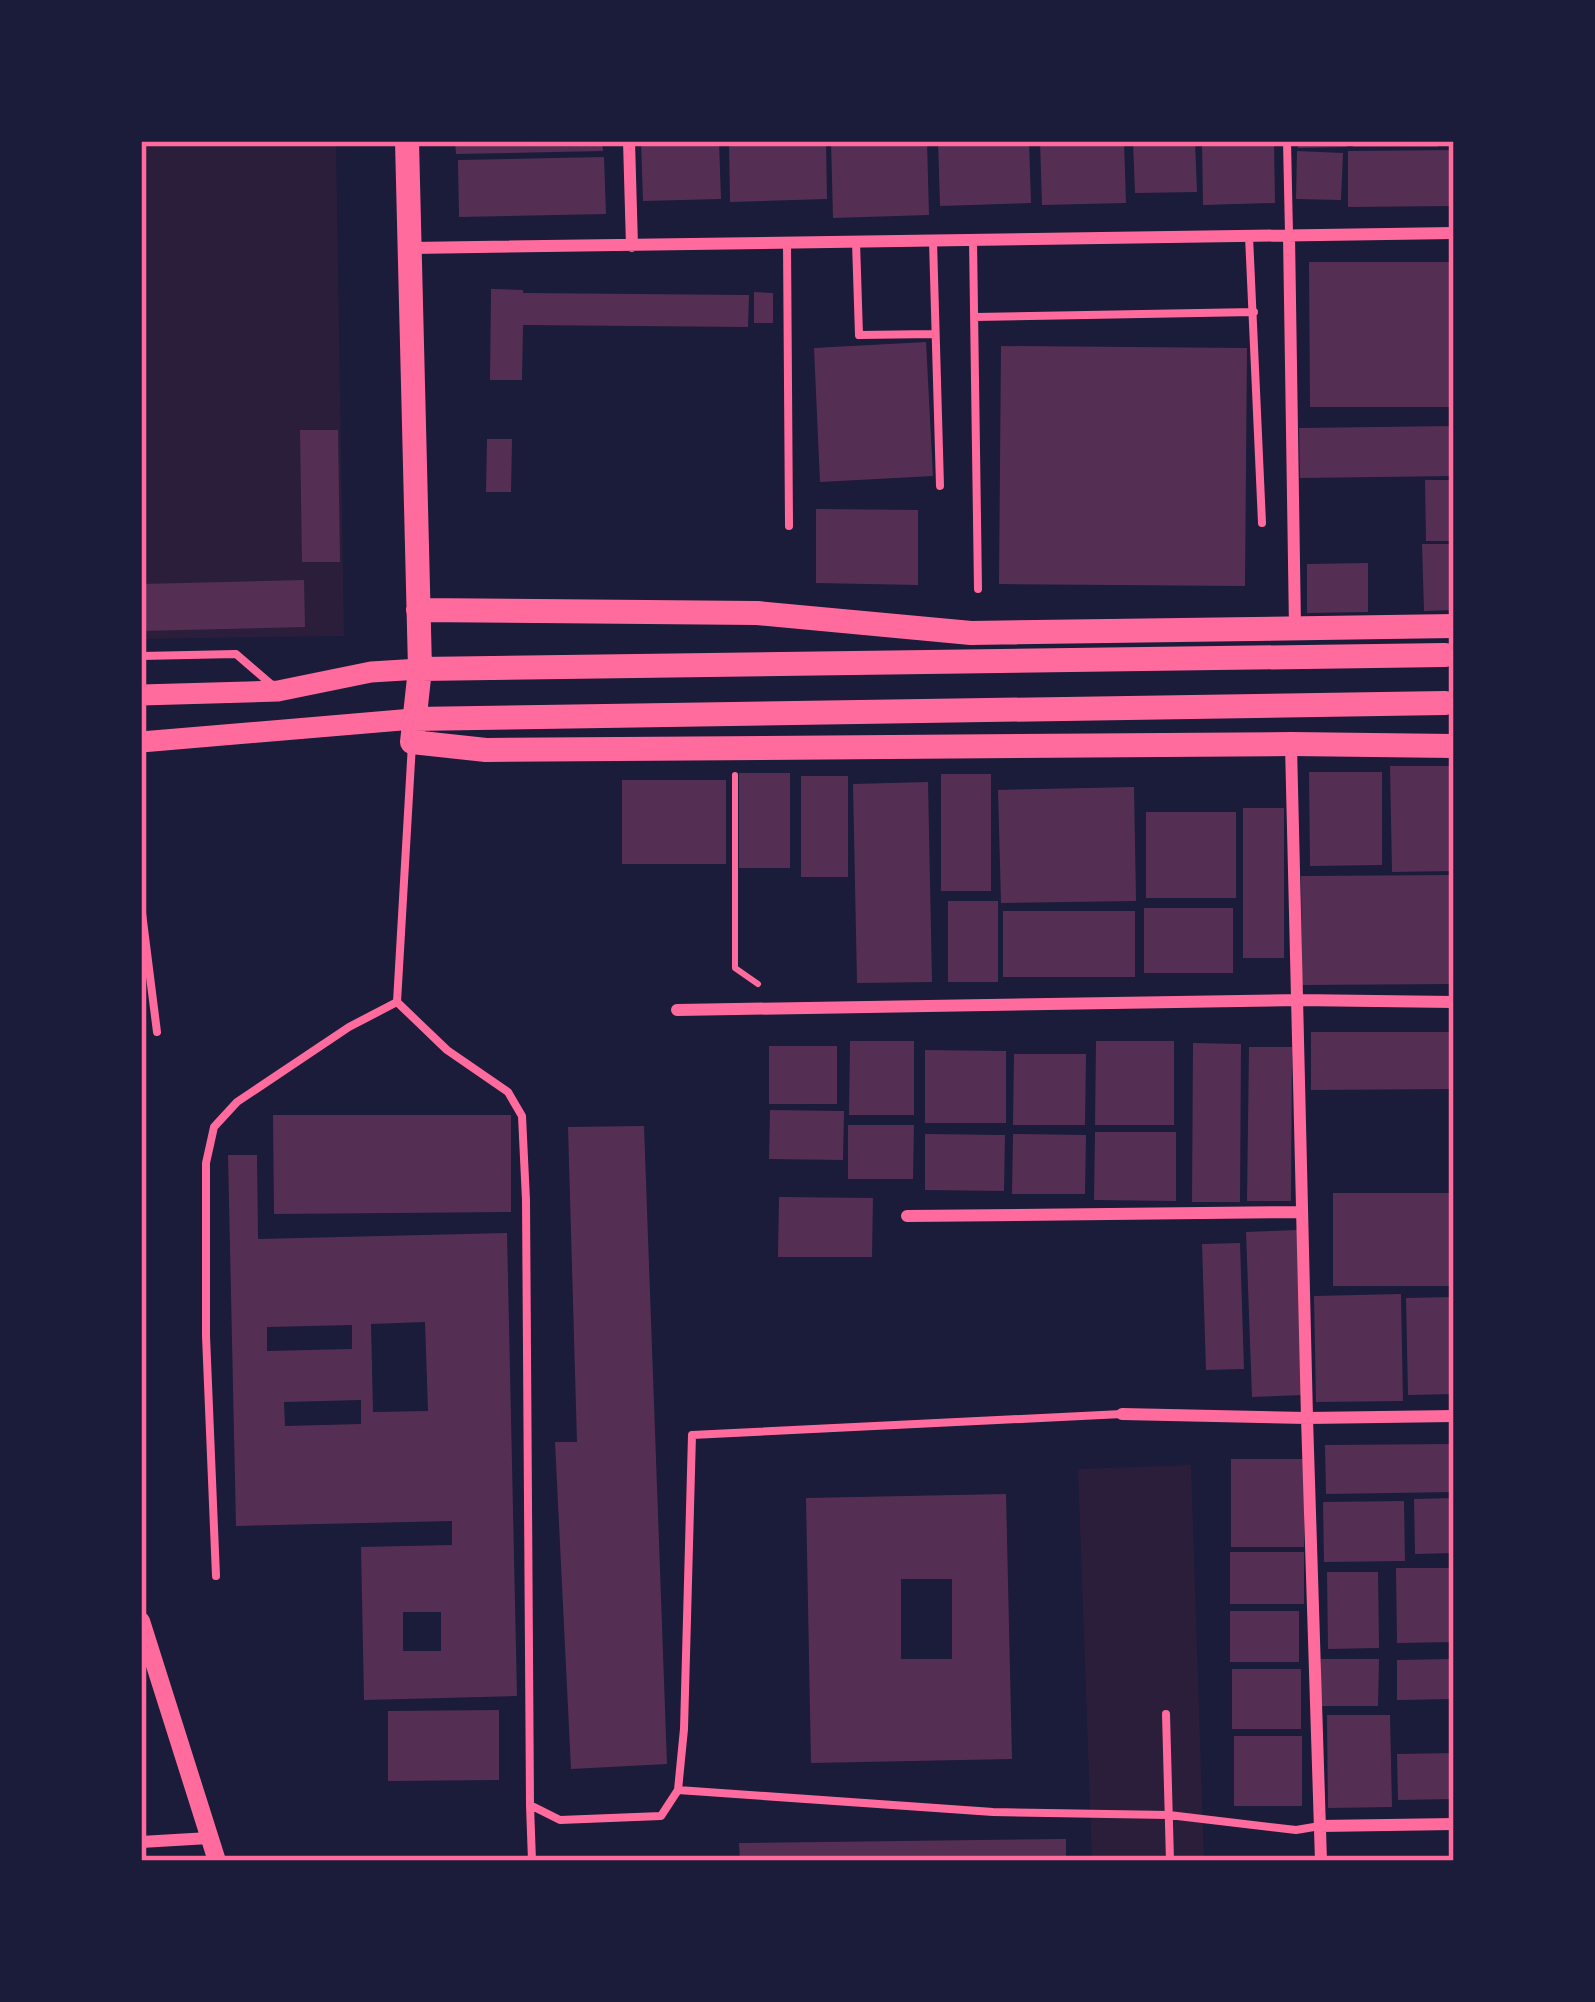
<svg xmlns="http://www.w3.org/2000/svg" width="1595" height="2002" font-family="Mulish,sans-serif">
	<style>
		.green { fill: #2a1e3b }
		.building { fill: #542f53; fill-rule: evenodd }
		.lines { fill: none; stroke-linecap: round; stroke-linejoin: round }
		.path { stroke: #ff6b9d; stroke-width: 6 }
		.service { stroke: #ff6b9d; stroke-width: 8 }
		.minor { stroke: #ff6b9d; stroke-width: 12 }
		.tertiary { stroke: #ff6b9d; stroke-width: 18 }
		.secondary { stroke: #ff6b9d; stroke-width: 21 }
		.primary { stroke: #ff6b9d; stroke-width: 24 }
		.neatline { fill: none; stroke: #ff6b9d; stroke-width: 4.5 }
	</style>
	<rect width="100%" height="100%" fill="#1b1b3a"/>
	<path class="green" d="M141 141H336L344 636 141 639Z
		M1191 1465 1204 1861H1092L1078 1469Z"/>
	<path class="building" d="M455 141H602L603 151 456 154Z
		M641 141H719L721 199 643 201Z
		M729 141H826L827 199 730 202Z
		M831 141H927L929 215 833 218Z
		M938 141H1029L1031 203 940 206Z
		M1040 141H1124L1126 203 1042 205Z
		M1133 141H1195L1197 192 1135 193Z
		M1202 141H1274L1275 203 1203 205Z
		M1298 141H1347V147L1298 148Z
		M1353 141H1438V147H1353Z
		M1454 150V206L1348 207V151Z
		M1297 151 1343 153 1341 200 1296 199Z
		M604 157 606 214 459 217 458 160Z
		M1309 262H1454V407H1310Z
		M491 289 523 290V293L749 295 748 327 523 325 522 380H490Z
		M754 292 773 293V323H754Z
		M926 342 933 476 820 482 814 348Z
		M1001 346 1247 348 1245 586 999 584Z
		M1454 426V476L1300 478 1299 428Z
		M300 430H338L340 562H302Z
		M487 439H512L511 492H486Z
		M1425 480H1454V541H1426Z
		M816 509 918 510V585L816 583Z
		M1422 544H1454V610L1424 611Z
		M1368 563V612L1307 613V564Z
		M304 580 305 627 141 631V584Z
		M1390 766H1454V871L1392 872Z
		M1309 772H1382V865L1310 866Z
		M739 773H790V868H739Z
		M941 774H991V891H941Z
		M801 776H848V877H801Z
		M622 780H726V864H622Z
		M928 782 932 982 857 983 853 784Z
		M1134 787 1136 901 1001 903 998 790Z
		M1243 808H1284V958H1243Z
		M1146 812H1236V898H1146Z
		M1454 875V984L1302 985 1301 876Z
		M948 901H998V982H948Z
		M1144 908H1233V973H1144Z
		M1003 911H1135V977H1003Z
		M1311 1032H1454V1089L1311 1090Z
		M850 1041H914V1115H849Z
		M1096 1041H1174V1125H1095Z
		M1193 1043 1241 1044 1240 1202H1192Z
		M769 1046H837V1104H769Z
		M1249 1047H1292L1291 1201H1247Z
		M925 1050 1006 1051V1123H925Z
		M1014 1054H1086L1085 1125H1013Z
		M770 1110 844 1111 843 1160 769 1159Z
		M273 1115H511V1212L274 1214Z
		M848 1125H914L913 1179H848Z
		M644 1126 667 1764 571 1769 555 1442H577L568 1127Z
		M1095 1132H1176V1201L1094 1200Z
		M925 1134 1005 1135 1004 1191 925 1190Z
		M1013 1134 1086 1135 1085 1194H1012Z
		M228 1155H257L258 1239 507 1233 517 1696 364 1700 361 1547 452 1545V1521L236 1526ZM425 1322 428 1411 373 1412 371 1324ZM352 1325V1349L267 1351V1327ZM361 1400V1424L285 1426 284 1402ZM403 1612H441V1651H403Z
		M1333 1193H1454V1286H1333Z
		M779 1197 873 1198 872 1257H778Z
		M1298 1230 1304 1395 1252 1397 1246 1232Z
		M1240 1243 1244 1369 1206 1370 1202 1244Z
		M1401 1294 1403 1401 1316 1402 1314 1296Z
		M1454 1297V1394L1408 1395 1406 1298Z
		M1454 1444V1492L1326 1494 1325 1445Z
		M1231 1459H1304V1547H1231Z
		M1006 1494 1012 1759 811 1763 806 1498ZM901 1579H952V1659H901Z
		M1454 1498V1553L1415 1554 1414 1499Z
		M1404 1501 1405 1561 1324 1562 1323 1502Z
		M1230 1552H1304V1604H1230Z
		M1396 1568H1454V1642L1397 1643Z
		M1327 1572H1378L1379 1648 1328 1649Z
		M1230 1611H1299V1662H1230Z
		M1321 1659H1379L1378 1706H1321Z
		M1454 1659V1699L1397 1700V1660Z
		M1232 1669H1301V1729H1232Z
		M499 1710V1780L388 1781V1711Z
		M1327 1715H1390L1392 1807 1328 1808Z
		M1234 1736H1302V1806H1234Z
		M1454 1753V1799L1398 1800 1397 1754Z
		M1066 1839V1861H740L739 1843Z"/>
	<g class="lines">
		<path class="path" d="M735 775V968L758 984"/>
		<path class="service" d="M1287 141 1289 234
			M1249 236 1262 523
			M973 240 978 589
			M933 241 940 486
			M856 242 859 335 934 334
			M787 243 789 526
			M975 317 1254 312
			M141 656 236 654 272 685
			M141 905 157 1032
			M397 1002 447 1050 508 1092 522 1116 526 1200 530 1805 560 1820 661 1816 678 1790 684 1729 692 1435 1122 1414
			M216 1576 206 1336V1163L214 1127 237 1102 349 1027 397 1002 412 744
			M1166 1714 1170 1861
			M678 1790 993 1812 1169 1815 1296 1830 1320 1826
			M530 1805 532 1861"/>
		<path class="minor" d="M629 141 632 246
			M1289 235 1295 628
			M411 248 1454 233
			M1291 745 1307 1418 1321 1861
			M677 1010 1297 1000 1454 1002
			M907 1216 1302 1212
			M1122 1414 1307 1418 1454 1416
			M1320 1826 1454 1824
			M141 1842 209 1838"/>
		<path class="tertiary" d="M141 1621 217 1861"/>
		<path class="secondary" d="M141 695 278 691 371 672 420 669
			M141 742 413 719"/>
		<path class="primary" d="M407 141 420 669 412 742 486 750 1291 744 1454 746
			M418 610 757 613 971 633 1454 626
			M420 669 1445 655
			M413 719 1445 703"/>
	</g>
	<rect width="1595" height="2002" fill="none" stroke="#1b1b3a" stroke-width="288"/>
	<rect x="144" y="144" width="1307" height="1714" class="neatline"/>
</svg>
